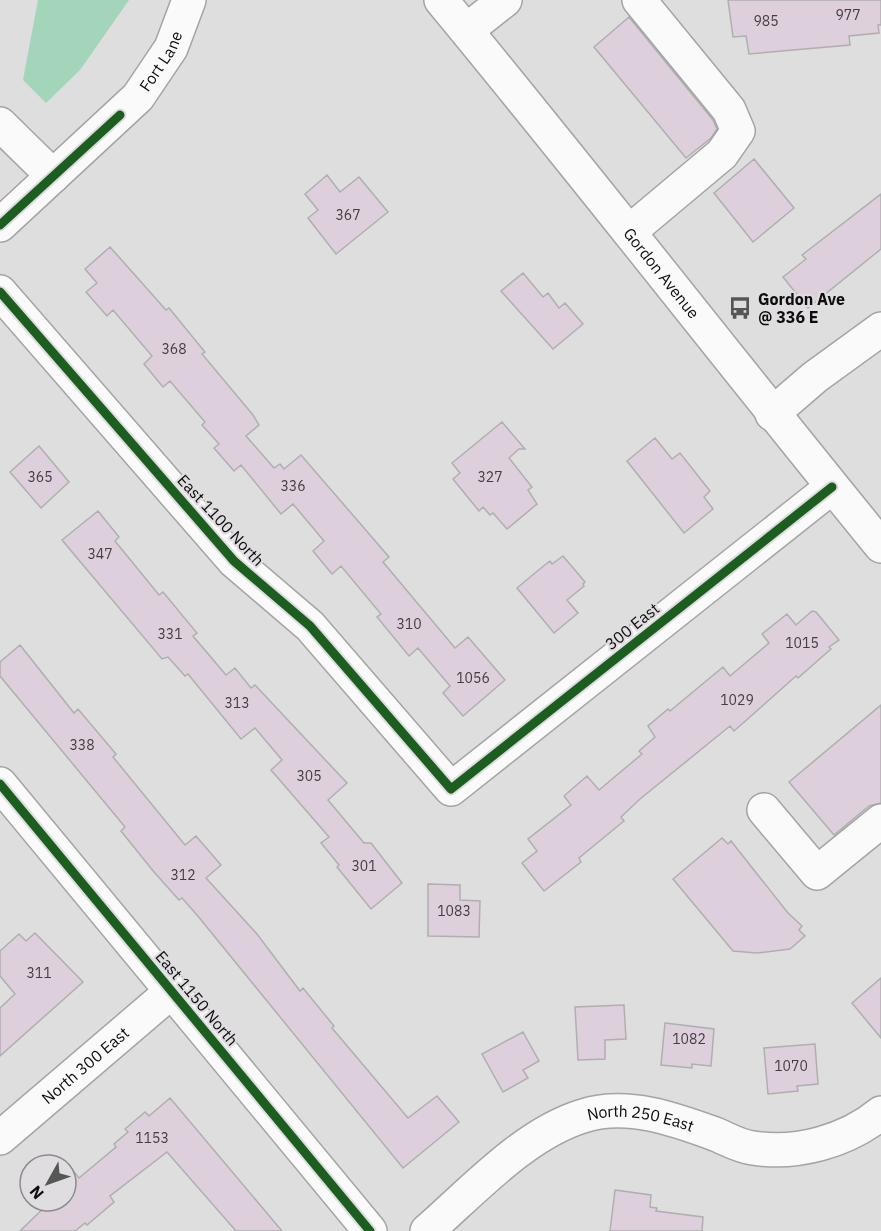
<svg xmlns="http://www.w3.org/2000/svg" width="881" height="1231" font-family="'IBM Plex Sans',sans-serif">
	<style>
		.green { fill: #a2d5b9 }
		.building { fill: #decfdd; stroke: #afafaf; stroke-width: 1.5 }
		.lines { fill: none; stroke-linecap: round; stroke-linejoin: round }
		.minor-casing { stroke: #a5a4a5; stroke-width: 36 }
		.major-casing { stroke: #a5a4a5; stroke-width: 36 }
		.minor { stroke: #fafafa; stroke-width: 33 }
		.major { stroke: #fafafa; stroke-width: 33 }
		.cycleway-casing { stroke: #e0dde0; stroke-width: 13 }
		.cycleway { stroke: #1b5e20; stroke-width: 9 }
		.labels { text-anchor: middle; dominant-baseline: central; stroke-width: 4.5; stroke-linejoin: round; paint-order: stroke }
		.number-label { font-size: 14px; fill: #423e42 }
		.street-label { font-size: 16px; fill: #0e0d0e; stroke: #e0dde0 }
		.poi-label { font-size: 16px; font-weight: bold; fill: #0e0d0e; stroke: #e0dde0; text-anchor: start }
	</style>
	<rect width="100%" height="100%" fill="#dfdedf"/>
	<path class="green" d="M38 0H129L80 70 46 103 23 80Z"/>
	<path class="building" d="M728 0H881V25H878L879 33 849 36 850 45 749 54 746 36 733 37Z
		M629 17 713 120 717 129 711 138 686 158 594 47Z
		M754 159 794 208 753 242 714 193Z
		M327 175 340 192 359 177 388 212 336 254 308 218 318 210 305 194Z
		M881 194V249L808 308 783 277 806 259 802 255Z
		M110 247 166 310 169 308 205 352 202 354 253 415 259 425 246 436 274 468 280 464 284 469 301 455 389 557 383 562 455 648 468 637 505 680 463 716 443 693 450 686 418 648 409 656 377 617 381 614 341 566 332 574 313 551 324 541 293 504 281 514 241 465 234 471 214 448 219 444 202 425 205 422 170 381 163 387 144 364 152 356 113 310 107 316 86 292 97 283 85 269Z
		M523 273 543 297 548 293 559 308 565 303 583 324 553 349 501 291Z
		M502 422 525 449H519L509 458 532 487 528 490 537 504 507 529 493 513 490 515 483 507 479 511 453 479 460 473 452 463Z
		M655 438 672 459 680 453 710 491 704 497 713 509 684 533 627 461Z
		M39 446 69 482 41 508 10 472Z
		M98 511 119 537 115 541 159 595 163 592 197 633 193 636 226 675 235 668 251 688 255 685 347 783 328 800 364 843H371L402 883 371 909 337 867 339 865 321 843 329 837 271 770 282 760 255 728 241 739 188 674 185 676 168 657 162 659 62 540Z
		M563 556 585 582 583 584 584 586 567 600 578 613 554 633 517 588 541 568 550 561 552 564Z
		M812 611 816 612 839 640 829 647 831 649 798 678 796 676 734 731 730 726 640 799 621 817 624 821 579 858 581 862 544 891 522 863 537 851 528 839 571 805 564 796 587 776 599 790 642 754 639 751 655 737 648 726 668 709 670 711 723 667 730 676 769 643 762 634 787 614 796 625Z
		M20 645 74 713 78 709 116 754 113 757 185 845 196 836 221 865 206 878 257 934 300 991 303 988 334 1026 332 1028 408 1118 437 1096 459 1122 403 1168 197 915 182 898 179 900 154 872 121 831 125 827 0 676V662Z
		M881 705V803L869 806 834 835 789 782Z
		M722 838 728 844 731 841 788 913 802 926 799 930 805 936 790 949 757 953 733 951 673 879Z
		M428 884 460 885V900L480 901 479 937 428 936Z
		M35 933 83 982 0 1056V1008L15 994 0 976V951L19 934 26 941Z
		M881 978V1038L852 1003Z
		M624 1005 626 1039 605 1040V1059L578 1060 575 1007Z
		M665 1023 714 1029 711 1066 692 1064V1068L661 1065Z
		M523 1032 539 1061 523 1070 528 1078 503 1092 482 1054Z
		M815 1044 818 1084 797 1086 798 1091 768 1094 764 1048Z
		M170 1098 282 1231H236L167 1152 110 1196 114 1202 87 1225 85 1223 75 1231H20L51 1201H66V1162L79 1178 116 1147 114 1144 128 1132 125 1129 145 1112 149 1116Z
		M615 1190 651 1195 650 1207 657 1208 656 1211 703 1217 702 1231H610Z"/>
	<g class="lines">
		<g class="minor-casing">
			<g id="minor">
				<path d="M467 30 505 0"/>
				<path d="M0 124 53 176"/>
				<path id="s1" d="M0 225 138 97 171 48 189 0"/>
				<path d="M629 232 722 154 738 131 729 110 639 0"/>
				<path d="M0 292 234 561 310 626 451 789 832 487"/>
				<path d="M772 414 815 377 881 329"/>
				<path d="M0 784 370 1231"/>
				<path d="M764 810 817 873 881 821"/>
				<path id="s2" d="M0 1138 172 991"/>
				<path id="s3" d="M427 1231C473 1191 524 1134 583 1116 627 1102 674 1119 715 1134 727 1139 741 1147 753 1148 797 1155 847 1141 881 1113"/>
			</g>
		</g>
		<g class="major-casing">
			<g id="major">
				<path id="s4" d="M441 0C590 180 733 365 881 546"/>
			</g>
		</g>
		<use href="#minor" class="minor"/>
		<use href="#major" class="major"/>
		<g class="cycleway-casing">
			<path id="cycleway" d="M0 225 120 115
				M0 292 234 561 310 626 451 789 832 487
				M0 784 370 1231"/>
		</g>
		<use href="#cycleway" class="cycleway"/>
	</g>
	<defs>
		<g id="bus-bare" transform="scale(1.8)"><path d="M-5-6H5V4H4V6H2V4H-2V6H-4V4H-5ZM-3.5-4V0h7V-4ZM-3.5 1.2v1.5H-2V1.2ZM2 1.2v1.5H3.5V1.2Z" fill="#575657" stroke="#e0dde0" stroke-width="2.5" paint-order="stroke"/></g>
	</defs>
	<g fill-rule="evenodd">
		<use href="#bus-bare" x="740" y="308"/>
	</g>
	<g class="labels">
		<g class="number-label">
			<text x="848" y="15">977</text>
			<text x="766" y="21">985</text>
			<text x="348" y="215">367</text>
			<text x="174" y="349">368</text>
			<text x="40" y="477">365</text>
			<text x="490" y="477">327</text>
			<text x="293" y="486">336</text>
			<text x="100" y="554">347</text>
			<text x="409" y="624">310</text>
			<text x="170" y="634">331</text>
			<text x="802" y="643">1015</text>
			<text x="473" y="678">1056</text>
			<text x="737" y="700">1029</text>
			<text x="237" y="703">313</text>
			<text x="82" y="745">338</text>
			<text x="309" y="776">305</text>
			<text x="364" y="866">301</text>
			<text x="183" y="875">312</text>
			<text x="454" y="911">1083</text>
			<text x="39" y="973">311</text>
			<text x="689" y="1039">1082</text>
			<text x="791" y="1066">1070</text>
			<text x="152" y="1138">1153</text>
		</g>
		<g class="street-label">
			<text stroke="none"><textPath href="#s1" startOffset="231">Fort Lane</textPath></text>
			<text stroke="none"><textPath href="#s4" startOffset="351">Gordon Avenue</textPath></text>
			<text transform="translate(221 520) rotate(47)">East 1100 North</text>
			<text transform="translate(632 626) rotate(-39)">300 East</text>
			<text transform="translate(197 998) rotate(50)">East 1150 North</text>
			<text stroke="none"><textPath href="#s2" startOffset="112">North 300 East</textPath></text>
			<text stroke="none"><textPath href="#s3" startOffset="254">North 250 East</textPath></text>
		</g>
		<g class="poi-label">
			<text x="758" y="299">Gordon Ave<tspan x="758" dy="18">@ 336 E</tspan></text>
		</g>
	</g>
	<g transform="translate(48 1183) rotate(230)"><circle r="28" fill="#e0dde0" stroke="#8c8a8c" stroke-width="1.5"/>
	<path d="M0-4.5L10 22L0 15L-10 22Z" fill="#575657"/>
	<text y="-9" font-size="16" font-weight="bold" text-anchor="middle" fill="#0e0d0e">N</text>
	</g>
</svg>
